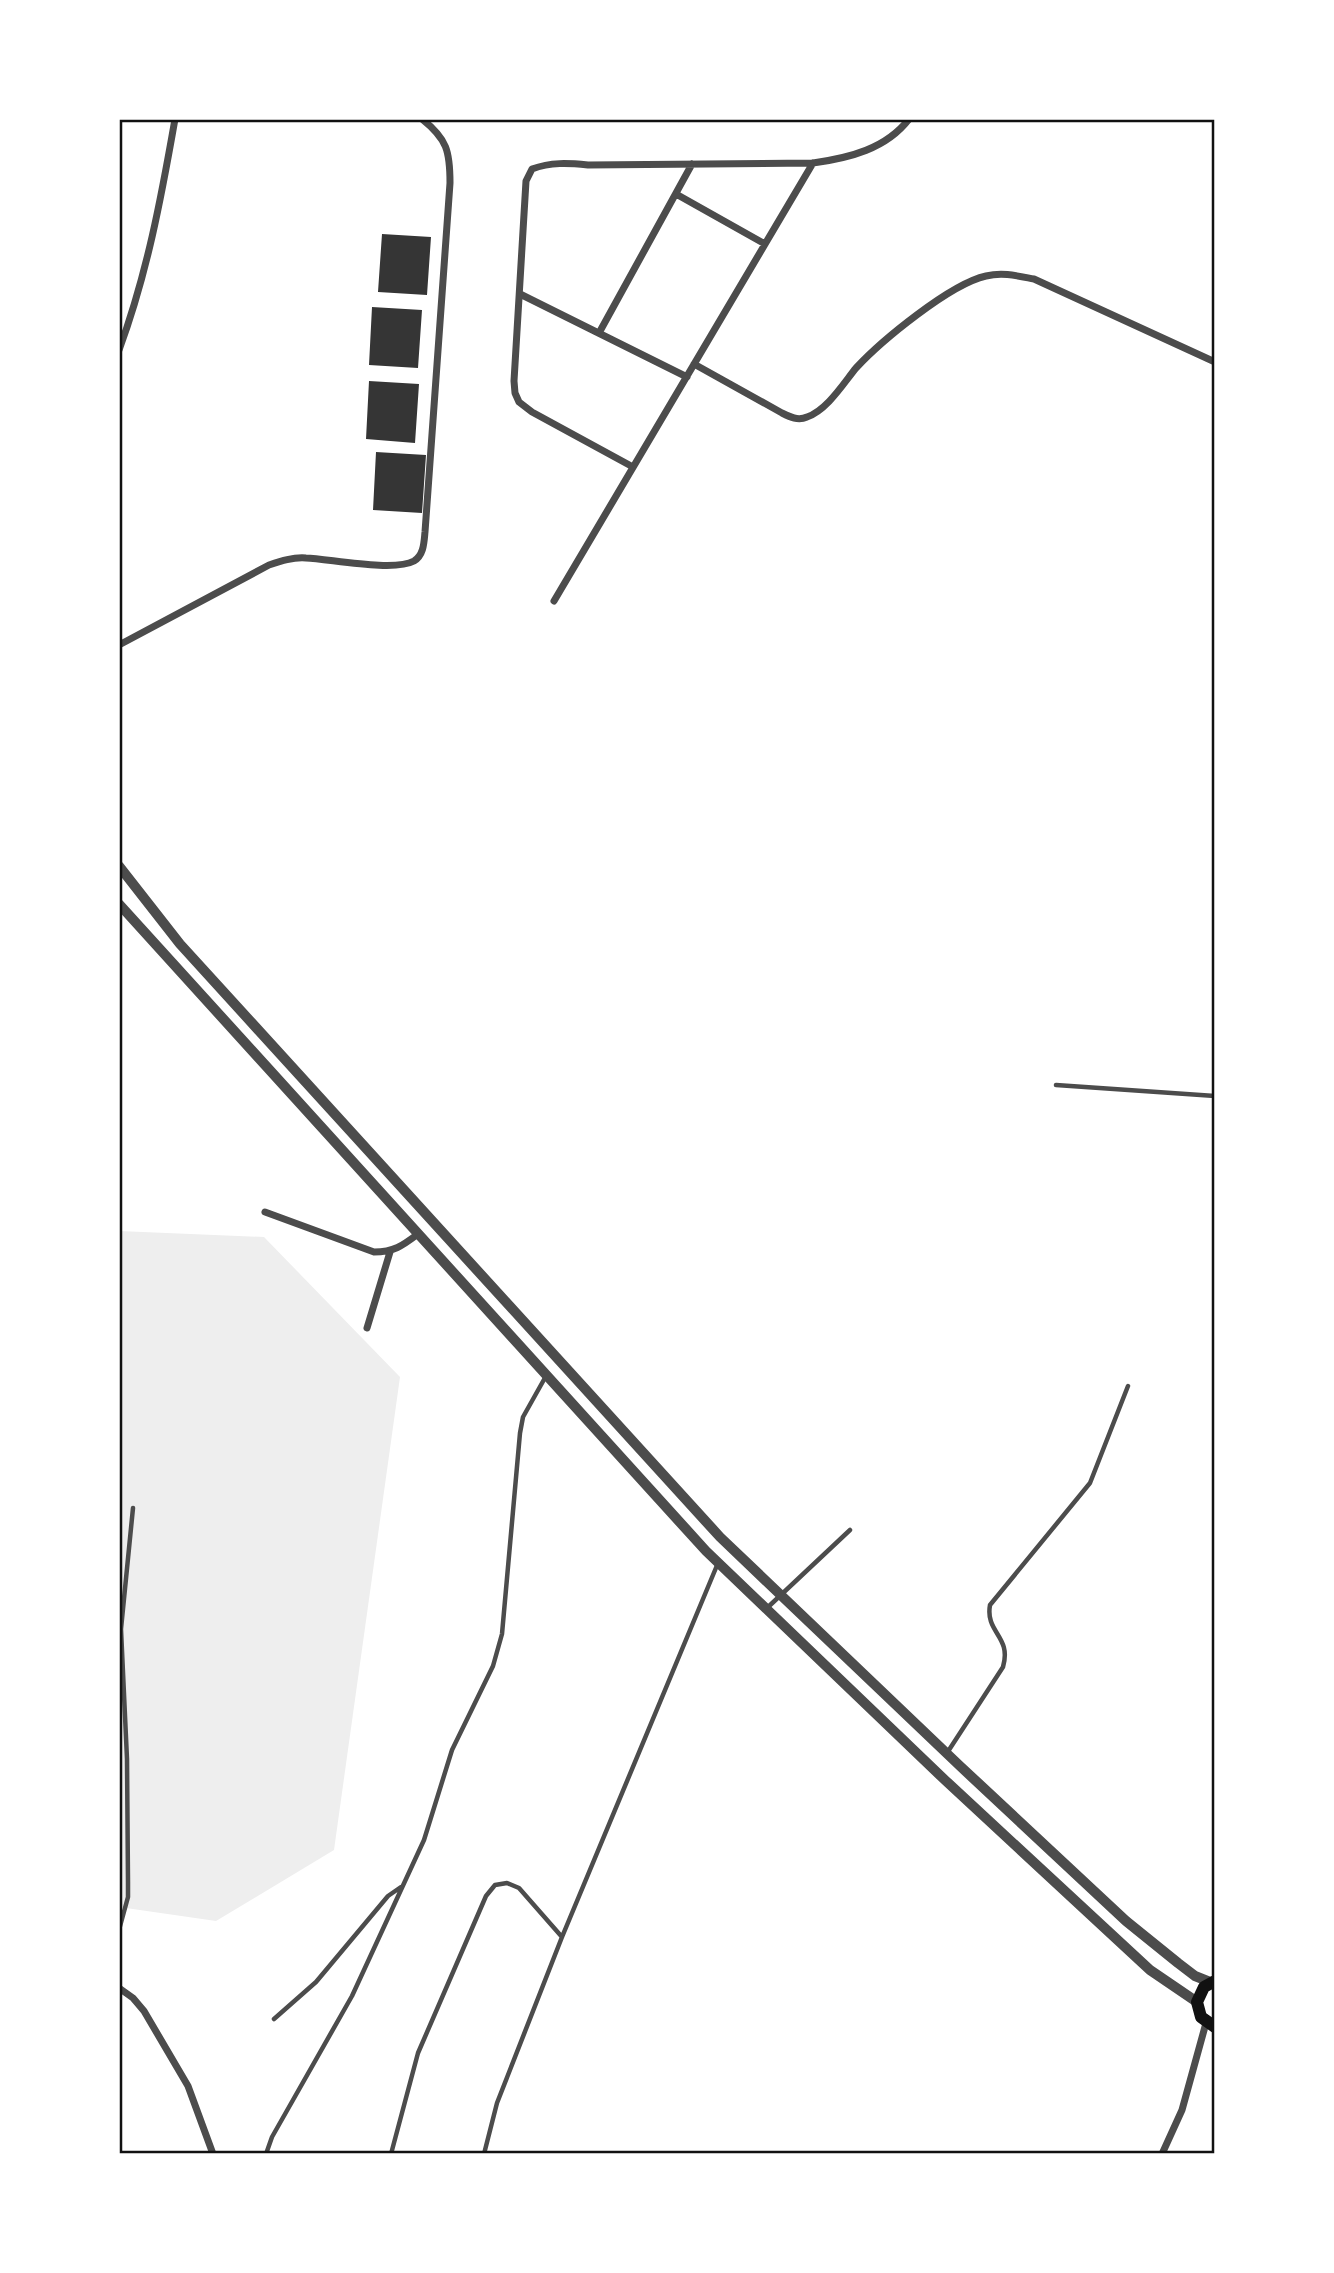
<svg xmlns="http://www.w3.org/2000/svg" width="1334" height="2273" font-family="Bitter,serif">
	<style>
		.green { fill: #eee }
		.building { fill: #353535 }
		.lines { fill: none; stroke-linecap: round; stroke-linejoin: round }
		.service { stroke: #4c4c4c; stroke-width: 4.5 }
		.minor { stroke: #4c4c4c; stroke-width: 7 }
		.tertiary { stroke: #4c4c4c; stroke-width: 10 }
		.secondary { stroke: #111; stroke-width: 12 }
		.neatline { fill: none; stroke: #111; stroke-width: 2.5 }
	</style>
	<rect width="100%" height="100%" fill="#fff"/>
	<path class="green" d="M119 1231 264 1237 400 1377 334 1850 216 1921 119 1907Z"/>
	<path class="building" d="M382 234 431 237 427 295 378 292Z
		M372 307 422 310 418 368 369 365Z
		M369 381 419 384 415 443 366 439Z
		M376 452 426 455 422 513 373 510Z"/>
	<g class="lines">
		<path class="service" d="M1056 1085 1215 1096
			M767 1608 850 1530
			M947 1753 1003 1667C1012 1636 985 1633 990 1605L1090 1483 1128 1386
			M119 1930 128 1897V1882L127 1759 121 1629 133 1508
			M274 2019 316 1982 388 1896 401 1887
			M266 2154 272 2137 352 1996 424 1840 452 1750 493 1666 502 1634 520 1433 523 1417 546 1376
			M391 2154 418 2053 486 1896 495 1885 507 1883 519 1888 562 1937
			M484 2154 497 2103 562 1937 718 1563"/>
		<path class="minor" d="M676 194 765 244
			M520 294 687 377
			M599 333 692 164
			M119 350C147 274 161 199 175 119
			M694 364 782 413C790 417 798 421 807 417 827 410 843 384 856 368 881 341 950 284 986 276 1003 272 1018 276 1034 279L1215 362
			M633 467 532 412 519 402 515 393 514 381 526 181 532 169C551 162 568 163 588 165L813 163C849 158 886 149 909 119
			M554 601 813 163
			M119 645 269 565C281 561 293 557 306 558 330 559 394 572 414 561 424 555 424 542 425 532L450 183C450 151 447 139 422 119
			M265 1212 374 1252C394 1252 402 1246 418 1234
			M367 1328 390 1252
			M119 1988 133 1998 144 2011 188 2086 213 2154
			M1162 2154 1182 2110 1206 2023"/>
		<path class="tertiary" d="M119 866 180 944 720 1537 960 1766 1126 1921 1178 1963 1195 1976 1210 1982
			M119 904 706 1551 946 1781 1150 1970 1197 2002"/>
		<path class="secondary" d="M1215 1981 1204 1987 1197 2002 1201 2017 1215 2027"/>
	</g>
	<rect width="1334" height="2273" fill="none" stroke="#ffffff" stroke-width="242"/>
	<rect x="121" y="121" width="1092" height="2031" class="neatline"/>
</svg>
